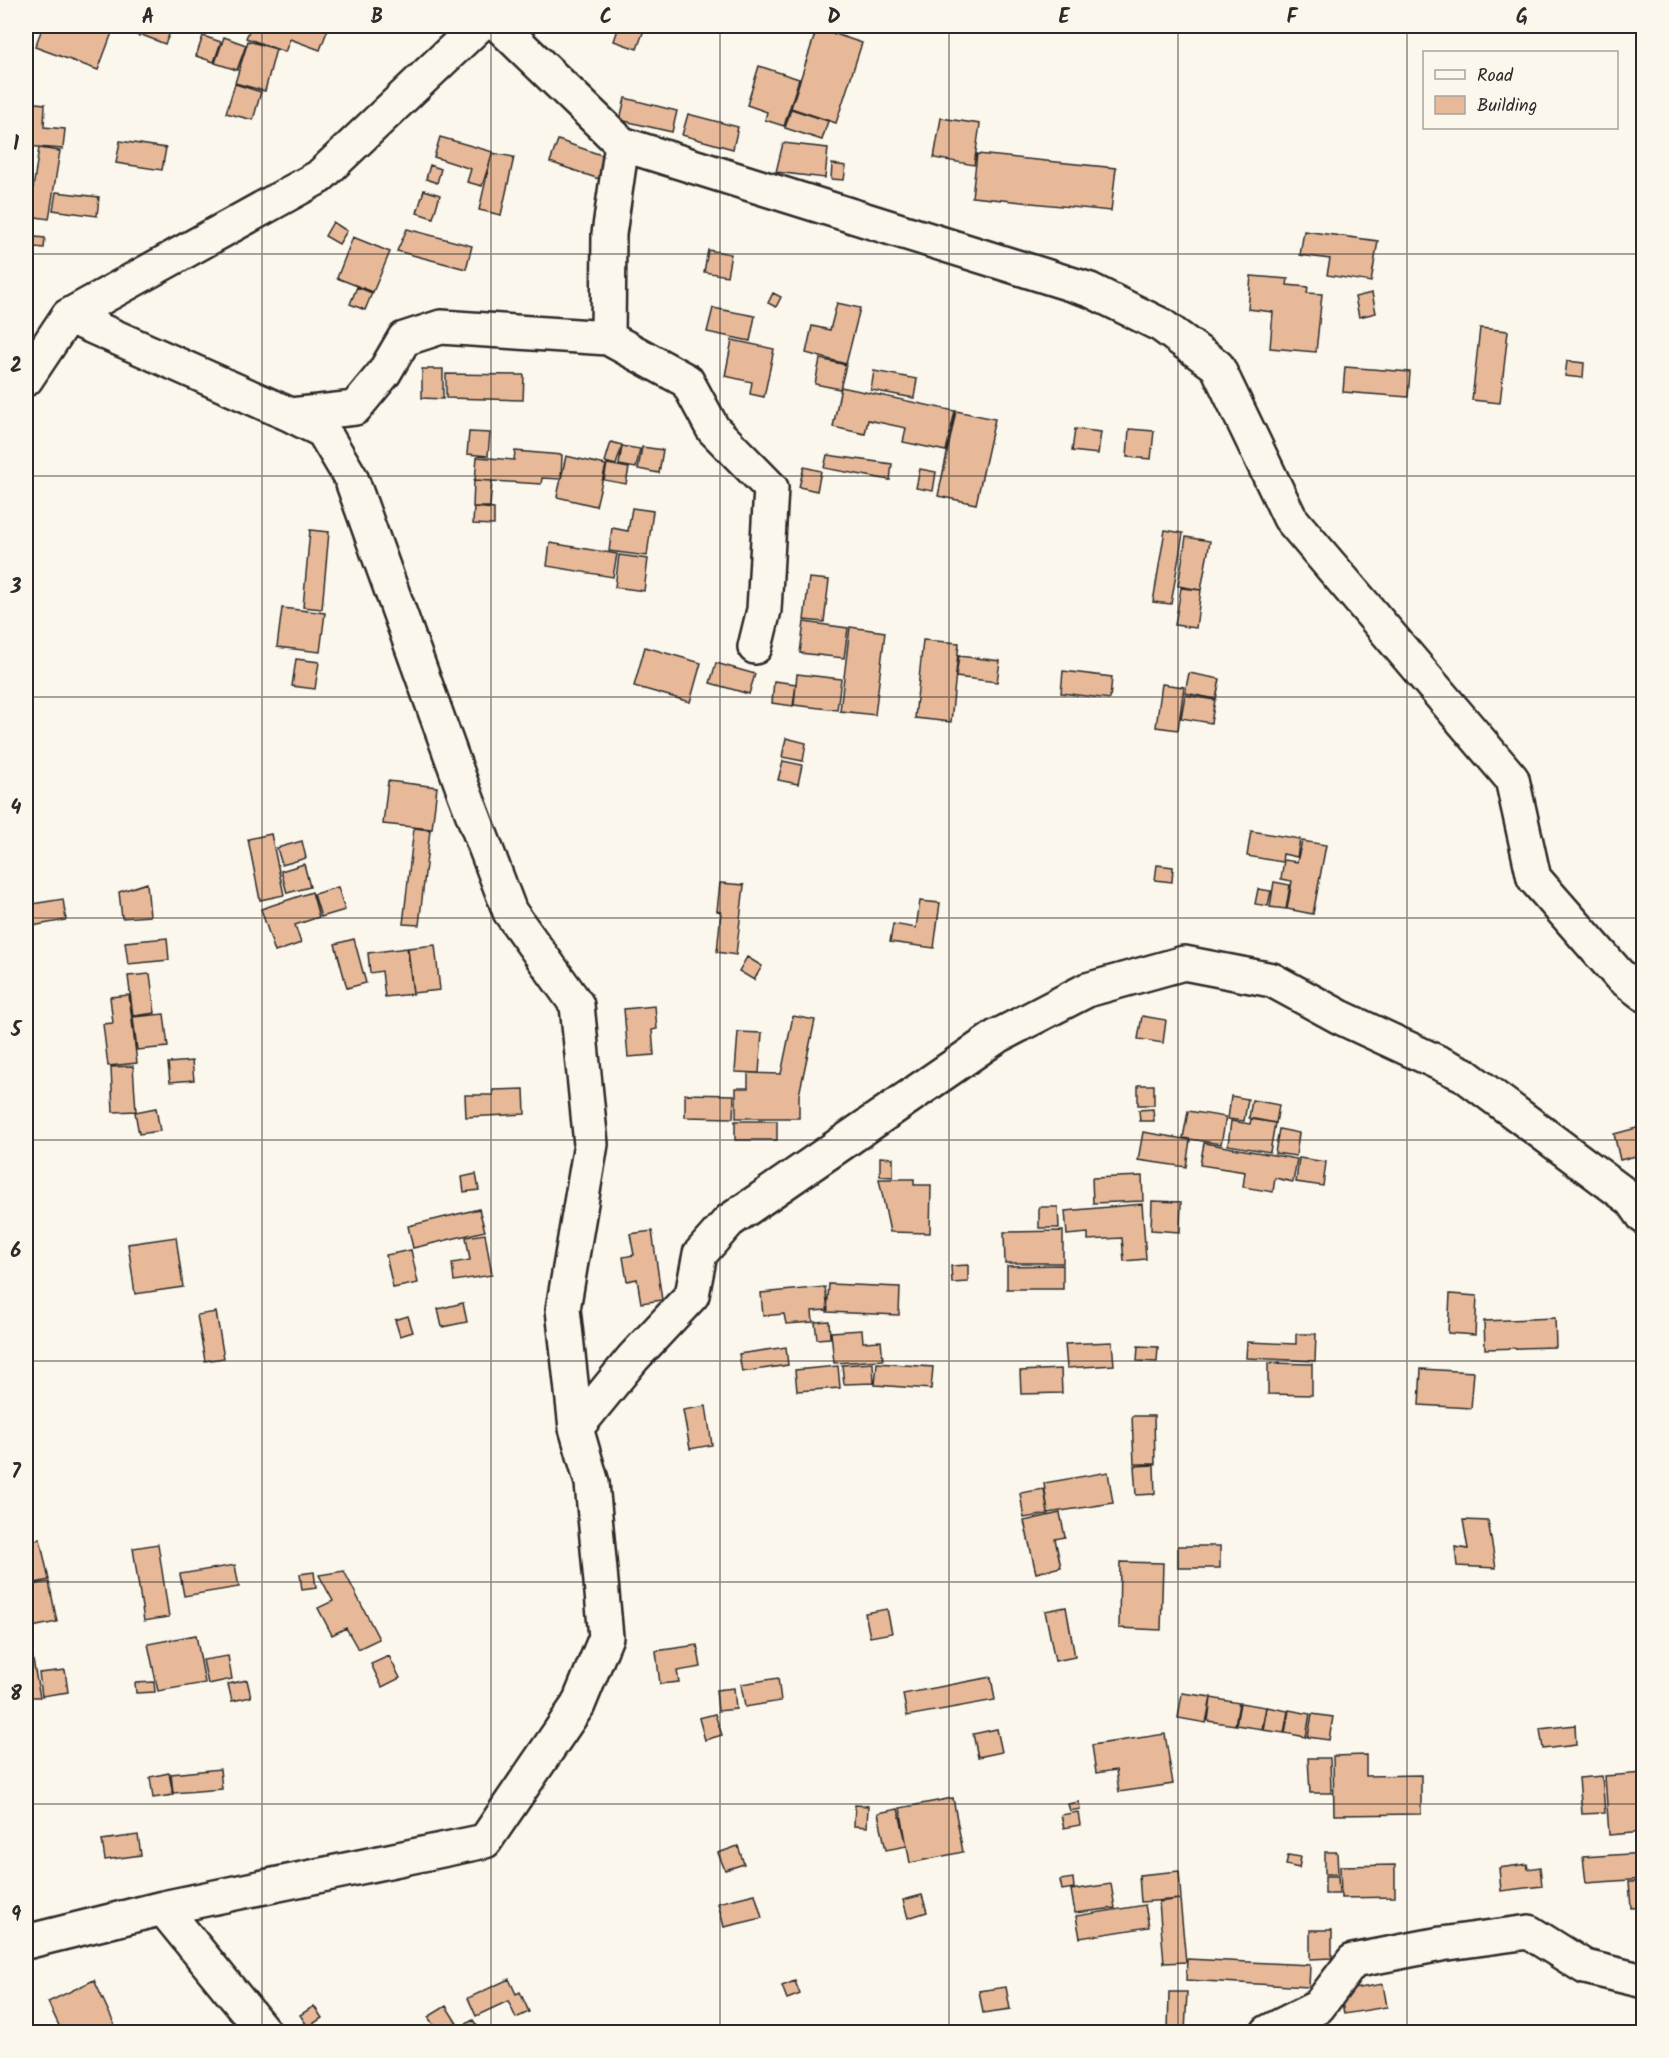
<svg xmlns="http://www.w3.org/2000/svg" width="1669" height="2058" font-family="Kalam,sans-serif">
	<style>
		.building { fill: #e7b998; stroke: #2b2b2b; stroke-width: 1.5 }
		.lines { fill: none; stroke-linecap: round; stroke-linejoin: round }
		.minor-casing { stroke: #2b2b2b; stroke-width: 38 }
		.minor { stroke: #fbf7ec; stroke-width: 33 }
		.grid { fill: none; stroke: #2b2b2b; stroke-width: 1.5; stroke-opacity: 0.55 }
		.neatline { fill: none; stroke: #2b2b2b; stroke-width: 2 }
		.grid-label { font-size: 20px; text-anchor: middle; font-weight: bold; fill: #2b2b2b }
	</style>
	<rect width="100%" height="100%" fill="#fbf7ec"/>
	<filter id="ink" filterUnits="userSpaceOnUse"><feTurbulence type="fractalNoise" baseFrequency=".0167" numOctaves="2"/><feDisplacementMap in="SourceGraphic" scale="12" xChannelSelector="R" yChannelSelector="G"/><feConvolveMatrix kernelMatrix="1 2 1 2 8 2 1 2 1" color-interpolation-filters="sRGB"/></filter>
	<g filter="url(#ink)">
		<path class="building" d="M43 26H102L113 30 98 70 35 47Z
			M111 26H143L139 36Z
			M145 26H173L165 44 142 35Z
			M251 26H329L320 50 290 39 285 52 246 38Z
			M619 26H632L644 30 637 49 614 41Z
			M817 28 862 43 836 123 791 108Z
			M203 36 221 42 214 62 196 56Z
			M224 37 246 45 237 70 215 63Z
			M248 41 276 49 265 91 235 83Z
			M759 66 799 79 784 126 765 120 767 112 747 105Z
			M235 84 261 92 253 120 226 113Z
			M625 98 677 111 672 132 620 120Z
			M26 102 45 104 44 127 65 129 63 149 26 146V153Z
			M791 109 828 121 822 140 785 128Z
			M688 114 738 127 733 149 682 135Z
			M941 118 980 124 974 165 934 158Z
			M440 137 493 152 482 186 467 182 471 169 434 157Z
			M558 140 607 157 599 179 550 162Z
			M120 141 166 148 162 170 116 163Z
			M783 143 828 148 825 178 776 172Z
			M39 148 60 151 49 219 29 216Z
			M492 153 514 157 501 215 479 210Z
			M977 154 1116 168 1111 211 972 197Z
			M832 164 846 166 844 180 831 179Z
			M430 165 441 169 437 183 426 179Z
			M424 190 440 195 433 218 417 213Z
			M56 192 99 197 97 216 53 210Z
			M1640 215H1644V238L1638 237Z
			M333 222 347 231 339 244 325 236Z
			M407 229 472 246 466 269 397 251Z
			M1304 231 1378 241 1371 282 1327 275 1330 259 1300 255Z
			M35 237 45 238 44 248 34 247Z
			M353 237 390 252 373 292 337 278Z
			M708 250 731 254 727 276 704 272Z
			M1251 276 1288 279 1287 285 1308 287 1307 293 1322 294 1316 352 1270 348 1273 312 1248 309Z
			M357 287 372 293 365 310 350 304Z
			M773 293 781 297 776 307 768 303Z
			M1372 293 1376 313 1359 317 1355 297Z
			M837 303 860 308 846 364 806 353 812 326 830 330Z
			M713 308 755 316 750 341 707 332Z
			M1480 328 1508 331 1500 403 1472 400Z
			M732 340 774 349 764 397 750 394 752 382 725 376Z
			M820 359 846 365 840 389 815 384Z
			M1567 361 1584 363 1583 378 1565 376Z
			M1345 367 1410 372 1408 397 1343 392Z
			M422 369H443V399L422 398Z
			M874 371 917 379 914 398 871 390Z
			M446 374 524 375 523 400 446 398Z
			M841 387 955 411 946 451 903 442 906 428 868 420 865 434 833 427Z
			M956 411 995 419 976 504 938 496Z
			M1075 429 1101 432 1098 454 1072 451Z
			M1129 429 1154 431 1151 459 1127 457Z
			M469 432 490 433 488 456 467 454Z
			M611 442 622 445 616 465 605 462Z
			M622 446 640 449 636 468 619 465Z
			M642 447 663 450 659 473 638 469Z
			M515 451 562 455 561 479 542 478 541 484 475 480 477 457 514 460Z
			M827 455 892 464 890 480 824 468Z
			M566 456 606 465 596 506 557 497Z
			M607 464 629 468 626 484 604 480Z
			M804 467 821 471 817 491 799 487Z
			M920 469 936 472 933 491 916 488Z
			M474 480 492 481 490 507H473Z
			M474 507 494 509V525L473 524Z
			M632 508 653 511 647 556 609 551 612 528 628 531Z
			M310 530 329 532 322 609 303 607Z
			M1165 530 1183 533 1171 604 1153 602Z
			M1186 537 1210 541 1201 590 1178 586Z
			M550 543 617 554 613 577 547 566Z
			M619 555 648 559 644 591 615 587Z
			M809 578 829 580 824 622 804 620Z
			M1181 588 1201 590 1196 628 1175 625Z
			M282 608 325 613 320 652 277 647Z
			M804 622 848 628 844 658 800 653Z
			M850 627 885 632 875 715 840 711Z
			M923 640 959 643 951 722 915 718Z
			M645 647 701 663 690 702 634 686Z
			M959 656 1000 661 997 682 956 677Z
			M296 659 319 662 315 689 292 686Z
			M716 663 755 674 749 694 710 683Z
			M1063 671 1112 677 1110 699 1061 693Z
			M1189 673 1220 679 1216 699 1185 693Z
			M797 674 841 679 837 710 794 705Z
			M774 681 796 684 793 706 772 703Z
			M1162 684 1184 687 1178 730 1156 727Z
			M1185 695 1215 700 1211 723 1181 718Z
			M786 738 806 743 803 761 782 757Z
			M783 761 802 765 798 784 778 780Z
			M388 781 437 787 432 829 383 824Z
			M414 828 430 830 419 925 403 924Z
			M1251 831 1300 839 1297 857 1283 854 1282 862 1247 856Z
			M271 834 284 895 260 900 248 839Z
			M302 841 306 858 282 865 277 848Z
			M1302 841 1326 845 1313 914 1287 909 1292 881 1281 879 1284 860 1297 862Z
			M304 864 310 887 287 893 281 871Z
			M1157 865 1173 867 1172 882 1155 880Z
			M1274 882 1290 885 1286 909 1270 907Z
			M147 883 150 916 122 918 119 892Z
			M720 883 744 885 736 955 717 952 721 912 717 911Z
			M338 887 345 910 321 917 314 894Z
			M1258 889 1271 891 1268 906 1255 904Z
			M312 892 319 917 295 925 301 943 275 952 261 909Z
			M63 899 66 920 26 927V905Z
			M920 901 940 903 934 948 890 942 893 924 916 928Z
			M167 938 169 960 128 964 125 942Z
			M354 939 366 983 347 988 335 944Z
			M435 945 440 990 413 993 408 948Z
			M407 948 413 994 385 997 382 971 370 973 368 953Z
			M747 957 762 966 754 980 739 971Z
			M150 974 155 1013 133 1016 128 976Z
			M129 995 137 1063 108 1066 103 1024 113 1023 110 997Z
			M655 1006 657 1029 652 1030 654 1055 628 1057 624 1009Z
			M164 1014 168 1047 137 1050 133 1017Z
			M793 1016 815 1020 799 1095V1118H736V1088H748V1073L781 1074Z
			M1142 1016 1166 1020 1163 1043 1138 1039Z
			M738 1032 762 1033 759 1073 735 1072Z
			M192 1061 194 1080 170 1082 168 1063Z
			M133 1066 136 1111 113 1112 111 1067Z
			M1138 1085H1154V1105H1138Z
			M524 1089 525 1114 466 1117 465 1095H493V1090Z
			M685 1094 734 1095 733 1118 685 1117Z
			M1231 1096 1248 1099 1244 1121 1228 1119Z
			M1252 1100 1279 1105 1276 1123 1249 1118Z
			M156 1108 160 1131 139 1134 135 1112Z
			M1153 1109 1154 1121H1140L1139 1110Z
			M1188 1111 1226 1117 1221 1144 1183 1138Z
			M1251 1119 1275 1123 1270 1152 1228 1145 1231 1121 1250 1124Z
			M735 1121H777V1140H735Z
			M1644 1126V1154L1620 1160 1614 1134Z
			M1279 1129 1299 1133 1296 1156 1275 1153Z
			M1143 1132 1190 1140 1186 1167 1138 1160Z
			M1204 1143 1297 1159 1293 1182 1275 1178 1273 1192 1243 1187 1245 1172 1200 1165Z
			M880 1157 893 1158V1177L880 1176Z
			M1299 1158 1326 1162 1323 1186 1296 1182Z
			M476 1174 479 1190 464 1192 462 1177Z
			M1142 1176 1143 1201 1093 1203 1092 1178Z
			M879 1179H914V1185H931L930 1233 890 1232Z
			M1152 1201 1181 1202 1180 1232 1151 1230Z
			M1142 1204 1146 1259 1124 1261 1122 1238 1088 1240V1233L1067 1235 1065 1211Z
			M1039 1207H1058L1059 1228H1039Z
			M479 1209 485 1231 413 1248 408 1226Z
			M652 1231 662 1300 641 1303 637 1279 627 1281 623 1257 634 1255 630 1234Z
			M1063 1231V1263H1005L1004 1232Z
			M485 1234 492 1275 454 1281 452 1263 470 1260 466 1237Z
			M176 1237 183 1287 135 1294 128 1244Z
			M411 1250 418 1283 393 1288 386 1255Z
			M968 1265V1282L952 1283 951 1266Z
			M1063 1265V1289H1007V1266Z
			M829 1284 900 1287 899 1315 827 1312Z
			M825 1287 828 1310 812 1311 813 1322 786 1324 784 1314 763 1316 761 1293Z
			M1450 1294 1477 1296 1475 1335 1448 1333Z
			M463 1303 467 1322 442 1327 438 1309Z
			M216 1312 224 1358 205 1361 197 1315Z
			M408 1316 413 1332 400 1336 395 1320Z
			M1555 1318 1556 1347 1485 1349 1484 1321Z
			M829 1321 830 1338 817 1339 815 1322Z
			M862 1330 863 1342 881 1341 883 1360 834 1363 831 1332Z
			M1296 1334H1316L1315 1361 1246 1358 1247 1342 1296 1344Z
			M1112 1342 1114 1365 1067 1368 1065 1344Z
			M1138 1346 1158 1347 1157 1362 1137 1361Z
			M786 1347 788 1365 742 1372 739 1354Z
			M873 1363 874 1383 844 1384 842 1365Z
			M877 1363 933 1367 931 1389 875 1385Z
			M1268 1363 1312 1364V1395L1268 1394Z
			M838 1366 840 1388 797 1391 795 1370Z
			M1061 1369 1062 1393 1021 1394 1020 1371Z
			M1421 1369 1474 1372 1471 1408 1419 1405Z
			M706 1406 712 1445 690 1449 683 1410Z
			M1132 1416H1154L1155 1464H1134Z
			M1154 1465 1155 1494 1136 1495 1134 1466Z
			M1108 1472 1113 1503 1048 1513 1044 1483Z
			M1044 1489 1048 1514 1024 1518 1020 1493Z
			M1060 1513 1065 1537 1055 1539 1061 1567 1036 1573 1024 1521Z
			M1463 1520 1488 1521 1496 1568 1457 1566 1455 1547 1468 1549Z
			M40 1539 49 1580 26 1585V1542Z
			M158 1544 169 1617 144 1621 133 1548Z
			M1178 1546H1220V1568H1178Z
			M1120 1562 1163 1563 1161 1630 1119 1628Z
			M235 1565 239 1587 184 1596 180 1574Z
			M344 1571 379 1639 358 1649 346 1628 332 1635 318 1608 333 1601 319 1575Z
			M314 1572 316 1588 302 1590 300 1574Z
			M49 1582 57 1622 27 1628 26 1586Z
			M1066 1607 1075 1657 1055 1661 1045 1611Z
			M887 1609 892 1633 870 1637 865 1613Z
			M196 1635 205 1683 158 1691 148 1644Z
			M697 1645 701 1667 677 1671 679 1682 660 1684 656 1651Z
			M31 1650 40 1697H26V1651Z
			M228 1656 232 1679 208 1684 203 1660Z
			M389 1656 400 1678 382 1687 371 1664Z
			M65 1670 68 1692 42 1696 39 1673Z
			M991 1677 995 1700 907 1716 903 1694Z
			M778 1678 781 1701 745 1707 741 1684Z
			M247 1680 251 1697 232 1701 228 1684Z
			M154 1682 155 1692 136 1693 135 1683Z
			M734 1688 736 1709 718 1711 716 1690Z
			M1182 1693 1211 1697 1206 1723 1178 1718Z
			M1211 1698 1239 1703 1235 1725 1208 1721Z
			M1240 1703 1266 1707 1262 1729 1236 1725Z
			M1267 1707 1288 1711 1284 1733 1263 1730Z
			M1289 1710 1310 1714 1306 1737 1285 1733Z
			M715 1714 722 1735 705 1740 699 1718Z
			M1312 1714 1333 1717 1329 1740 1308 1737Z
			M1575 1725 1576 1745 1543 1749 1540 1729Z
			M997 1729 1002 1752 978 1757 973 1734Z
			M1165 1734 1173 1784 1119 1792 1116 1770 1096 1773 1092 1745Z
			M1366 1755V1776L1421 1775V1814L1334 1815 1333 1756Z
			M1308 1758H1330L1331 1793H1310Z
			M220 1769 222 1789 173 1793 171 1774Z
			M169 1773 173 1795 153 1798 150 1777Z
			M1644 1773V1832L1609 1835 1605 1776Z
			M1602 1776 1605 1813 1582 1814 1579 1778Z
			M953 1798 963 1852 910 1863 900 1808Z
			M1079 1802 1080 1809 1070 1811 1068 1804Z
			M855 1805 868 1806 867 1827 854 1826Z
			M898 1809 907 1846 886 1850 878 1813Z
			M1078 1812 1080 1825 1064 1828 1061 1815Z
			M138 1835 141 1855 105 1860 102 1840Z
			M738 1846 744 1864 725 1870 718 1853Z
			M1325 1852H1337L1338 1874H1325Z
			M1644 1853V1879L1586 1883 1583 1857Z
			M1288 1855 1301 1857 1299 1868 1286 1865Z
			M1527 1864 1528 1869 1540 1867 1542 1886 1501 1891 1499 1868Z
			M1395 1865V1897L1341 1898 1340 1866Z
			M1179 1871 1181 1899 1141 1902 1139 1875Z
			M1325 1876H1338L1339 1894H1325Z
			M1073 1878 1074 1888 1062 1890 1060 1880Z
			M1629 1882H1644V1907L1631 1908Z
			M1111 1884 1115 1908 1075 1913 1071 1890Z
			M755 1894 762 1918 724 1927 718 1903Z
			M922 1895 927 1912 908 1918 903 1900Z
			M1180 1899 1186 1962 1164 1963 1159 1902Z
			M1145 1905 1149 1927 1080 1938 1076 1916Z
			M1310 1930H1332V1958L1310 1959Z
			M1187 1959 1310 1965 1309 1987 1186 1980Z
			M509 1979 516 1994 520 1992 529 2012 516 2018 508 2001 476 2016 468 1998Z
			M94 1980 118 2032H62L48 2002Z
			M795 1981 800 1994 787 1999 782 1986Z
			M1383 1984 1387 2007 1344 2014 1340 1991Z
			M1006 1987 1010 2009 983 2013 979 1991Z
			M1169 1992H1187L1185 2032H1168Z
			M314 2006 322 2018 308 2027 300 2015Z
			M446 2006 458 2025 446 2032H438L428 2017Z
			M473 2020 481 2032H451Z"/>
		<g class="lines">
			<g class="minor-casing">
				<path id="minor" d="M500 26 622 144 609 234 608 338
					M622 144 1090 290 1161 325 1217 366 1290 518 1512 779 1534 878 1619 975 1644 994
					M68 316 319 177 478 26
					M26 379 68 316 291 415 355 408 384 373 404 339 441 327 608 338 687 381 713 429 771 488 764 610 755 647
					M576 1428 633 1358 692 1295 700 1254 729 1221 996 1037 1087 990 1184 963 1272 980 1340 1017 1463 1074 1632 1200 1644 1217
					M163 1908 264 2032
					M26 1942 163 1908 485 1841 578 1705 606 1637 592 1483 576 1428 563 1309 591 1144 577 1005 510 912 465 794 351 478 323 431 291 415
					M1268 2032 1318 2007 1353 1961 1441 1944 1529 1932 1585 1967 1644 1981"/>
			</g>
			<use href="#minor" class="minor"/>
		</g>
	</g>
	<path class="grid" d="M262 26V2032M491 26V2032M720 26V2032M949 26V2032M1178 26V2032M1407 26V2032M26 254H1644M26 476H1644M26 697H1644M26 918H1644M26 1140H1644M26 1361H1644M26 1582H1644M26 1804H1644"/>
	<rect width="1669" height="2058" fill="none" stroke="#fbf7ec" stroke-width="66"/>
	<rect x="1423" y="51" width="195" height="78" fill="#fbf7ec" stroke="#a8a59f" stroke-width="1.5"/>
	<rect x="1435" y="70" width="30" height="9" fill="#fbf7ec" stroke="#a8a59f" stroke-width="1.5"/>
	<text x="1477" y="81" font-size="18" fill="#2b2b2b">Road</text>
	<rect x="1435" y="96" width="30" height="18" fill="#e7b998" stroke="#a8a59f" stroke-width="1.5"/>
	<text x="1477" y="111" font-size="18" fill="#2b2b2b">Building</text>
	<rect x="33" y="33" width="1603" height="1992" class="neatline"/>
	<g class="grid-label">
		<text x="148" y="23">A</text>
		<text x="377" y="23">B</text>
		<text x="606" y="23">C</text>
		<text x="834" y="23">D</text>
		<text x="1064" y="23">E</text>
		<text x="1292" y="23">F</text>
		<text x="1522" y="23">G</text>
		<text x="16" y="150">1</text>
		<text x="16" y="372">2</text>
		<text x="16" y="593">3</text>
		<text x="16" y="814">4</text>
		<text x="16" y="1036">5</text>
		<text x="16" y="1257">6</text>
		<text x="16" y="1478">7</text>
		<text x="16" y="1700">8</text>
		<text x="16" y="1921">9</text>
	</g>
</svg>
